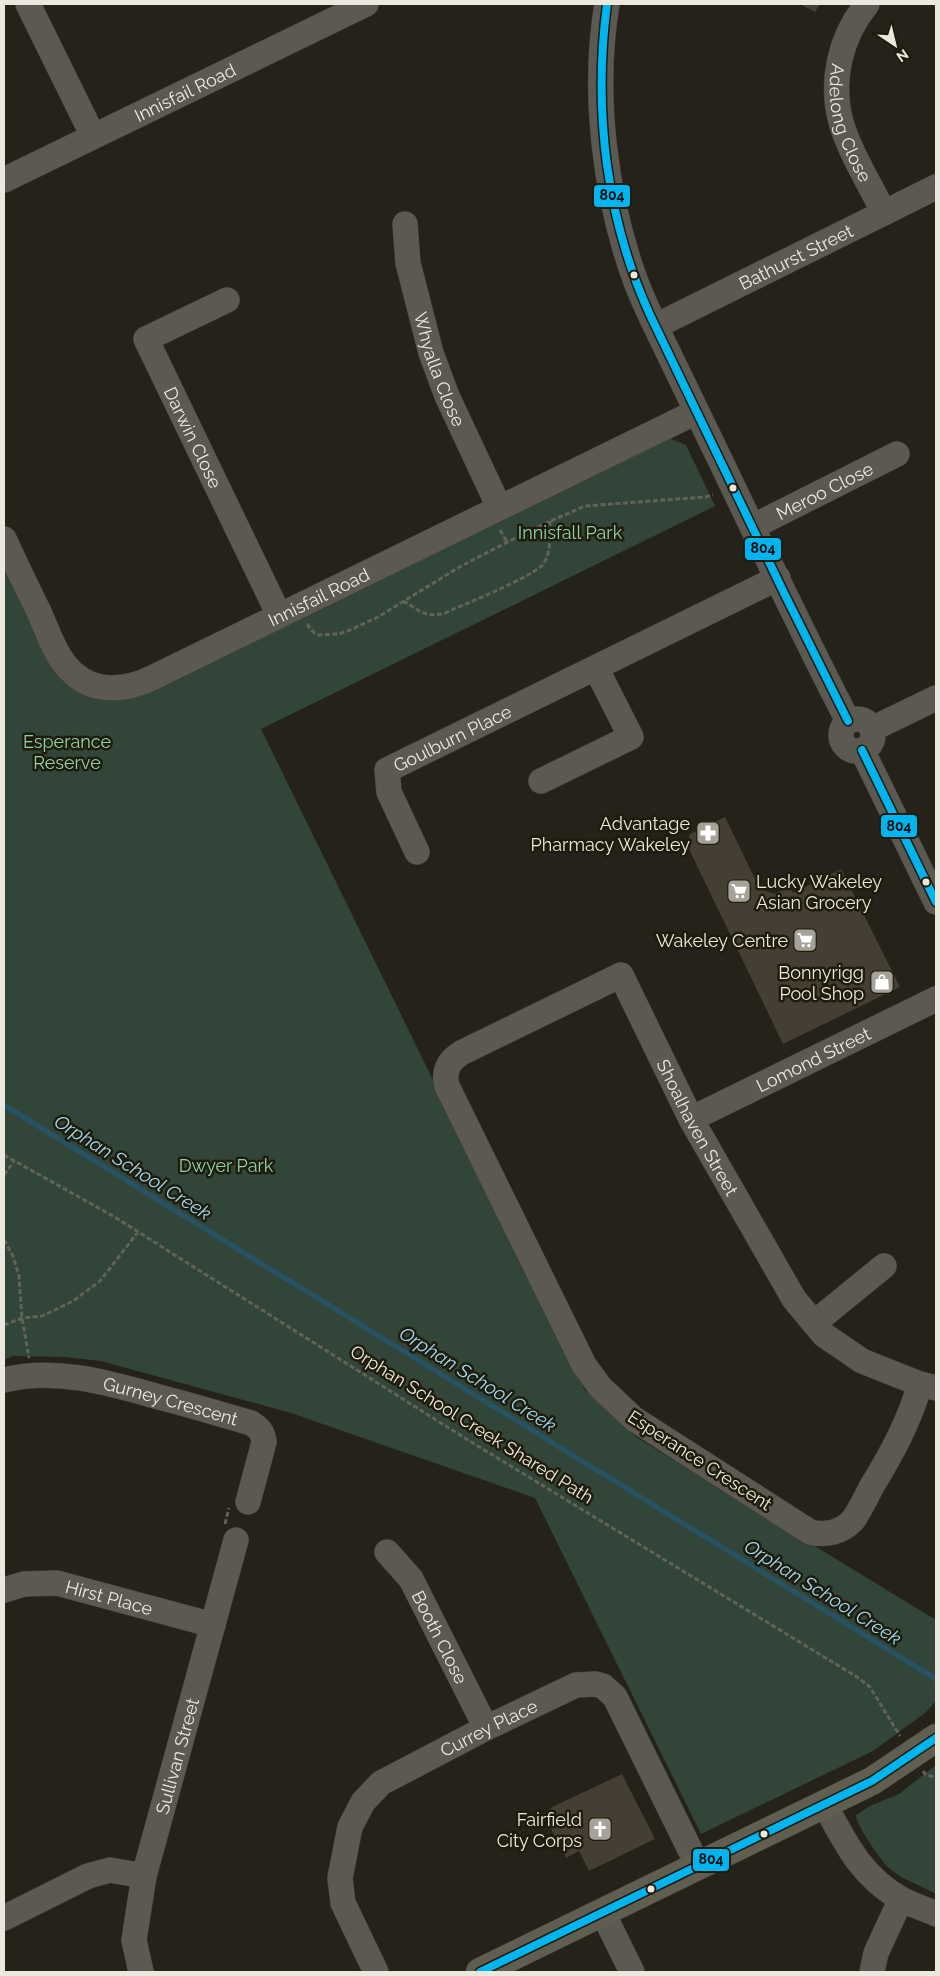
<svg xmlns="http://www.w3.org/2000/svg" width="940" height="1976" font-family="Raleway,sans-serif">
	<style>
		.green { fill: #314638 }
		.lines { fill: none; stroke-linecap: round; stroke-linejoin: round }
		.stream { stroke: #285367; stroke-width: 5 }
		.building { fill: #443e33 }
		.minor-casing { stroke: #413f38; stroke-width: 26 }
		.major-casing { stroke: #413f38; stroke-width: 29 }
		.path { stroke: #62615a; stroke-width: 3; stroke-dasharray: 5 2.5; stroke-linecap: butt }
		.minor { stroke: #5b5951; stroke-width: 25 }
		.major { stroke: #605e51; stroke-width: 28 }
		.bus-1-casing { stroke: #201c0b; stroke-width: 11 }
		.bus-1 { stroke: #00b5ef; stroke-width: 8 }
		.bus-dot { fill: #ebe8de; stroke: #201c0b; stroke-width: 2 }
		.labels { text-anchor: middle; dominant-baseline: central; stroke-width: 5; stroke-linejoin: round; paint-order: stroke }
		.street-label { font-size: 18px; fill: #ebe8de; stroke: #201c0b }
		.park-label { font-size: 18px; fill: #8bd4a9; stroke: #201c0b }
		.poi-label { font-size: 18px; fill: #ebe8de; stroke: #201c0b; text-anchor: end }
		.water-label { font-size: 19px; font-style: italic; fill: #9cd9f8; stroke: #201c0b }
		.line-badge { stroke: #201c0b; stroke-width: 2 }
		.pale-badge-label { font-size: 14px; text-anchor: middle; font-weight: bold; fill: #111 }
	</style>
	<rect width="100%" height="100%" fill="#242219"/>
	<path class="green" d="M669 438 686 445 715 506 261 729 585 1390 636 1437 936 1620V1701L925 1713 873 1751 701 1834 535 1498 291 1413 101 1361 65 1357 13 1356 4 1360V561L56 667 122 699 143 695Z
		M936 1765V1894C921 1886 901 1879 888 1867 880 1859 856 1825 856 1815L870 1806 899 1794Z"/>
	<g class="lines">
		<path class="stream" d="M4 1105 936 1679"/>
	</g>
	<path class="building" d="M800 4H820L815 12Z
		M725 817 760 889 774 894 790 886 793 893 841 869 900 987 783 1044 687 845 690 834Z
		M622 1774 655 1839 589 1871 579 1851 566 1858 546 1819 553 1815 550 1808Z"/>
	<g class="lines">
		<g class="minor-casing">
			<g id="minor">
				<path d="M28 4 93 136"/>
				<path d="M607 4C592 93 605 198 636 282 645 306 657 329 668 352 687 391 705 429 724 468 764 552 805 638 848 721"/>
				<path id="s1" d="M867 4C840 37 830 81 841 122 850 153 870 184 884 213"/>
				<path id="s2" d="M4 180 366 4"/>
				<path id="s3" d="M405 224 408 263 431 353 447 396 499 507"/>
				<path id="s4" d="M227 300 146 339 279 615"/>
				<path id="s5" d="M656 326 936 187"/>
				<path id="s6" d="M752 527 897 454"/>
				<path id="s7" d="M4 539C15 563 27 588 39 612 48 632 56 658 73 673 95 694 127 690 152 678L696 412"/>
				<circle cx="857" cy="735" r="16"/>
				<path d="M872 729 936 698"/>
				<path d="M862 750 936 902"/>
				<path d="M541 781 631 737 596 668"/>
				<path id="s8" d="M417 852 389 792 387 770 778 578"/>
				<path id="s9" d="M691 1119 936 999"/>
				<path d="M814 1323 884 1266"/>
				<path id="s10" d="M4 1380C56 1367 109 1383 159 1397 190 1405 220 1414 251 1423 259 1428 263 1432 264 1442L248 1502"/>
				<path id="s11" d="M920 1384C909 1422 892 1453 872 1486 866 1497 860 1510 853 1520 842 1532 826 1536 810 1532L634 1419 600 1387 584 1365 447 1086C443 1071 449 1061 461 1053L621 975 691 1119 794 1299 824 1335 862 1361 920 1384 936 1388"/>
				<path id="s12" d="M387 1552 411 1579 486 1728"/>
				<path id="s13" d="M4 1590 24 1584 57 1583 213 1625"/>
				<path d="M825 1805C846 1844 861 1876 901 1899 912 1905 925 1909 936 1914"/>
				<path d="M603 1913 632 1972"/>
				<path d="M4 1918 88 1876 110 1870 144 1876"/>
				<path id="s14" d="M141 1972 134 1940 144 1876 236 1540"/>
				<path id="s15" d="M376 1972 343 1903 340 1878 350 1827 363 1802 381 1783 486 1728 576 1685 595 1684 603 1686 615 1697 698 1866"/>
				<path d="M872 1972 876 1953 901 1899"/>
			</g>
		</g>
		<g class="major-casing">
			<path id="major" d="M480 1972 872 1781 936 1738"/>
		</g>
		<path class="path" d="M500 530 507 542
			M403 601C421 611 424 618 445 613 462 605 536 576 544 563 551 552 550 534 550 521
			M307 624 313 632 319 635 339 634 350 630 378 617 461 566 533 529 585 506 705 497 713 495
			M4 1155 113 1216 468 1440 857 1677 870 1687 900 1736
			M4 1175 14 1161
			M4 1240 13 1256 19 1276 22 1318 29 1358
			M4 1325 22 1318 42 1316 73 1301 100 1281 138 1232
			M225 1524 229 1508
			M923 1771 926 1775 936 1777"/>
		<use href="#minor" class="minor"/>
		<use href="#major" class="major"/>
		<g class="bus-1-casing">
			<path id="bus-1" d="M607 4C593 110 606 220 651 317L785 595 848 721
				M862 750 936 902
				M480 1972 872 1781 936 1738"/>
		</g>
		<use href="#bus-1" class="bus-1"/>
	</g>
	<defs>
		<g id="pharmacy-square" transform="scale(1.25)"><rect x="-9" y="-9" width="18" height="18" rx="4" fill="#a5a399" stroke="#201c0b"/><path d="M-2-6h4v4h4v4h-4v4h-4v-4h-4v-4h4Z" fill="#fff"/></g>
		<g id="supermarket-square" transform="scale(1.25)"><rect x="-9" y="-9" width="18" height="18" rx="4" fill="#a5a399" stroke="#201c0b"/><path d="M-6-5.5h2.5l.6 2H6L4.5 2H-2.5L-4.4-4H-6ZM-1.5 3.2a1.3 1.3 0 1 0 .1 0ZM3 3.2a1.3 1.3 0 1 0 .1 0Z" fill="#fff"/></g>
		<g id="shop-square" transform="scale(1.25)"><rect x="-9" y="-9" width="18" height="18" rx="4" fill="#a5a399" stroke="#201c0b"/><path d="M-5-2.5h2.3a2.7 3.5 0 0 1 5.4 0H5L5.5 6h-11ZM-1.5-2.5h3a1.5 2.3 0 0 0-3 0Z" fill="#fff"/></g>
		<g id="church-square" transform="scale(1.25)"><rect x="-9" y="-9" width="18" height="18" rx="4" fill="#a5a399" stroke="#201c0b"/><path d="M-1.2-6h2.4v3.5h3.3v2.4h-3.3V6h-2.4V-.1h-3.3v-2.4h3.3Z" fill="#fff"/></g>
	</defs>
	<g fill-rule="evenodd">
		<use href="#pharmacy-square" x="708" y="833"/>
		<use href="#supermarket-square" x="739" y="891"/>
		<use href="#supermarket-square" x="805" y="940"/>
		<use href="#shop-square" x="882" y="982"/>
		<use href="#church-square" x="600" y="1829"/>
	</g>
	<g class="bus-dot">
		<circle cx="634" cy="275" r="4.5"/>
		<circle cx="733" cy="488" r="4.5"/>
		<circle cx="926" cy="882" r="4.5"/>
		<circle cx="764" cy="1834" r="4.5"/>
		<circle cx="651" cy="1889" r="4.5"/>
	</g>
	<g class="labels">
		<g class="street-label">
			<text stroke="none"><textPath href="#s2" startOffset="201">Innisfail Road</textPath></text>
			<text stroke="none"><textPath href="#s1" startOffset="128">Adelong Close</textPath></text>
			<text stroke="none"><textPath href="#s5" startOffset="156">Bathurst Street</textPath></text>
			<text stroke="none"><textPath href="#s3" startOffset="150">Whyalla Close</textPath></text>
			<text stroke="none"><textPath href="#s4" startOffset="199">Darwin Close</textPath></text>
			<text stroke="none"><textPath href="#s6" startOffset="81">Meroo Close</textPath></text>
			<text stroke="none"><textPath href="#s7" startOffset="421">Innisfail Road</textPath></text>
			<text stroke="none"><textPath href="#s8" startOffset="161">Goulburn Place</textPath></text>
			<text stroke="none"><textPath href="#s9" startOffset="136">Lomond Street</textPath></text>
			<text stroke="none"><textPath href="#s11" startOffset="1180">Shoalhaven Street</textPath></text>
			<text stroke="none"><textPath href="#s10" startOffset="170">Gurney Crescent</textPath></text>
			<text transform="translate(472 1424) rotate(32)">Orphan School Creek Shared Path</text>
			<text transform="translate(700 1460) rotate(33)">Esperance Crescent</text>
			<text stroke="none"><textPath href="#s13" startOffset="108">Hirst Place</textPath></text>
			<text stroke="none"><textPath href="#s12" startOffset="101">Booth Close</textPath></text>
			<text stroke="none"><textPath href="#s15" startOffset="329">Currey Place</textPath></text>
			<text stroke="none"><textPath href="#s14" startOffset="222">Sullivan Street</textPath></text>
		</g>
		<g class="park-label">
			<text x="570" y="532">Innisfall Park</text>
			<text x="67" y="741">Esperance<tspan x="67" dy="21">Reserve</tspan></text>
			<text x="226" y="1165">Dwyer Park</text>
		</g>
		<g class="poi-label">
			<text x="690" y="823">Advantage<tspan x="690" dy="21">Pharmacy Wakeley</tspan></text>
			<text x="756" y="881" text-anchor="start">Lucky Wakeley<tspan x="756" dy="21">Asian Grocery</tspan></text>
			<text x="788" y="940">Wakeley Centre</text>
			<text x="864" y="972">Bonnyrigg<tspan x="864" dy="21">Pool Shop</tspan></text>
			<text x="582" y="1819">Fairfield<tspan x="582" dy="21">City Corps</tspan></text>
		</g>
		<g class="water-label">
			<text transform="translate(133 1167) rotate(32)">Orphan School Creek</text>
			<text transform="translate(478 1379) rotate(32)">Orphan School Creek</text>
			<text transform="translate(823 1592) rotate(32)">Orphan School Creek</text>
		</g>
	</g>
	<g class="line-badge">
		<rect x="593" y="184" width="38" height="24" rx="5" fill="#00b5ef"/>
		<rect x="744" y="537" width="38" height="24" rx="5" fill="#00b5ef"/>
		<rect x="880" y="814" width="38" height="24" rx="5" fill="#00b5ef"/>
		<rect x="692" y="1848" width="38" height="24" rx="5" fill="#00b5ef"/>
	</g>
	<g class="pale-badge-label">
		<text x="612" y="200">804</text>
		<text x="763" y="553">804</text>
		<text x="899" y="831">804</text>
		<text x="711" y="1864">804</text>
	</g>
	<rect width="940" height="1976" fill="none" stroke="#ebe8de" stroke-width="10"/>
	<g transform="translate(895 45) rotate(145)" stroke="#201c0b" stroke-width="4" paint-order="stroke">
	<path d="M0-4L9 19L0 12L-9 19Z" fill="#ebe8de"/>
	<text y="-8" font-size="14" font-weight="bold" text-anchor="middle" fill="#ebe8de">N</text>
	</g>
</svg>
